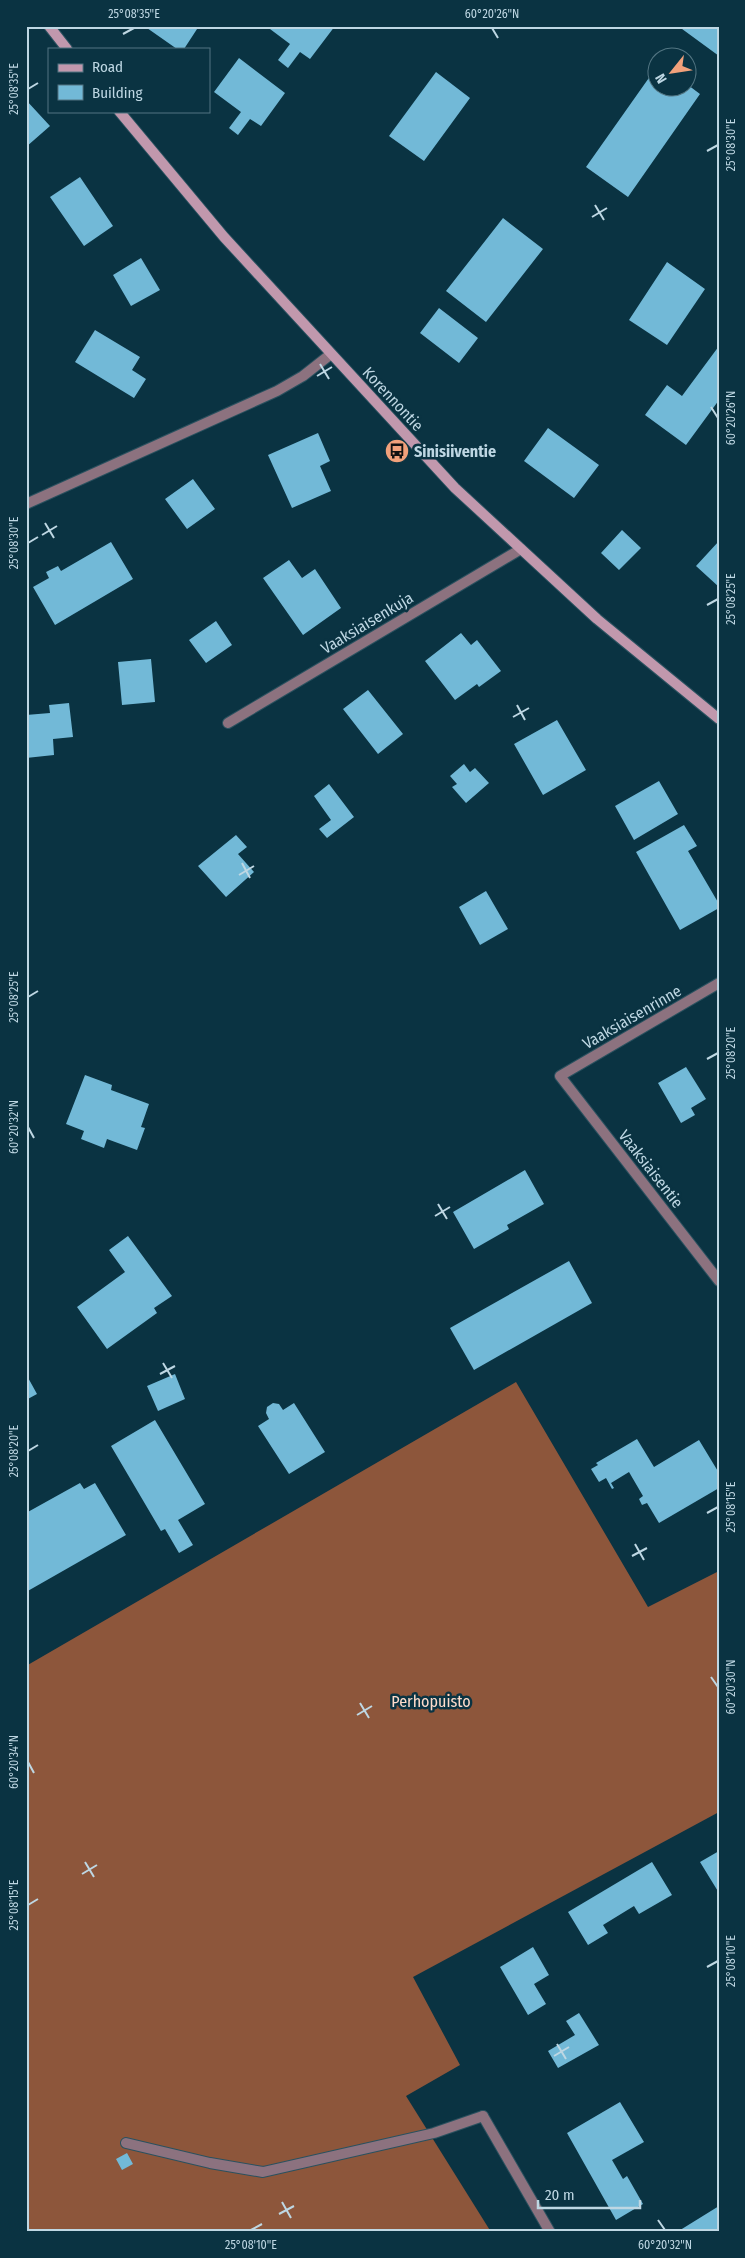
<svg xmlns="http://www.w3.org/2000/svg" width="745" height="2258" font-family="'Fira Sans Condensed',sans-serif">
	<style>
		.forest { fill: #8d563b }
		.building { fill: #72b9d7 }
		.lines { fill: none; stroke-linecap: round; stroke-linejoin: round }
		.lane-casing { stroke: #2a515f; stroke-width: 12 }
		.street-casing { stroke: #2a515f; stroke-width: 12 }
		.secondary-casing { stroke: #2a515f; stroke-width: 12 }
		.lane { stroke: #8c727f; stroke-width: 10 }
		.street { stroke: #8c727f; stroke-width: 10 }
		.secondary { stroke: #c198ad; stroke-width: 10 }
		.ticks { fill: none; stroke: #bed7e3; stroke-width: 2 }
		.labels { text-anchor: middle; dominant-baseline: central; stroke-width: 5; stroke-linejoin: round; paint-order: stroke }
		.street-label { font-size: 16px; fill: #bed7e3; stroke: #0a3342 }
		.poi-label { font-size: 16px; font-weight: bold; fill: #bed7e3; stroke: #0a3342; text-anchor: start }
		.park-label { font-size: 16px; fill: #ffdccb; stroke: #0a3342 }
		.neatline { fill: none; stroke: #bed7e3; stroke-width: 2 }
		.ticks-label { font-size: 12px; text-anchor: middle; fill: #bed7e3 }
	</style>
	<rect width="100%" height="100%" fill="#0a3342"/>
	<path class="forest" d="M516 1382 648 1607 719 1571V1812L413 1977 460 2065 406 2096 491 2232H26V1666Z"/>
	<path class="building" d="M148 26H199L184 49H177L147 28Z
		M266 26H335L310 59 300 52 288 68 278 60 290 44Z
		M678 26H719V56Z
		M239 58 285 93 261 126 250 119 238 135 229 128 241 112 214 92Z
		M658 65V88H688V85L700 94 628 197 586 167Z
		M436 72 470 98 424 161 389 136Z
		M26 100 50 126 26 147Z
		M80 177 113 226 84 246 50 197Z
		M503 218 543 249 486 322 446 291Z
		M141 258 160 290 131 306 113 275Z
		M667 262 705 289 667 345 629 320Z
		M439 308 478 338 459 363 420 333Z
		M95 330 140 357 132 370 146 379 134 398 75 362Z
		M719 346V400L686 445 645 415 667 385 682 396Z
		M548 428 599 465 574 498 524 461Z
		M318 433 330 461 320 466 331 491 292 508 268 455Z
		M193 479 215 509 187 529 165 499Z
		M622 530 641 548 619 570 601 553Z
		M719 541V587L696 566Z
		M111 542 133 579 55 625 33 587 49 578 46 572 58 566 61 571Z
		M289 560 302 578 315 569 341 608 303 635 263 578Z
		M216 621 232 645 206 663 189 640Z
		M461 633 471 645 477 640 501 671 479 687 477 684 455 700 425 661Z
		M151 659 155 702 122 705 118 662Z
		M368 690 403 734 378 754 343 709Z
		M69 703 73 737 53 739 54 755 26 758V715L50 713 49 705Z
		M557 720 586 770 543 795 514 744Z
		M464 764 470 772 475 768 489 783 466 803 452 787 457 784 450 776Z
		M659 781 678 814 634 840 615 806Z
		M329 784 354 817 327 838 319 829 331 820 314 796Z
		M684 825 697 846 688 851 719 904V908L680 930 636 852Z
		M236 835 247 847 238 854 254 872 226 897 198 866Z
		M486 891 508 929 480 945 459 907Z
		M686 1067 706 1099 691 1108 695 1115 681 1123 658 1083Z
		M85 1075 112 1085 111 1090 149 1104 141 1127 145 1128 137 1150 107 1139 104 1148 81 1139 84 1131 66 1124Z
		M525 1170 544 1204 507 1225 509 1229 474 1249 453 1212Z
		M128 1236 172 1296 154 1308 157 1313 107 1349 77 1307 125 1272 109 1250Z
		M569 1261 592 1303 474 1370 450 1328Z
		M26 1374 37 1394 26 1400Z
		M175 1374 185 1399 158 1411 147 1386Z
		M273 1403 279 1404 283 1410 294 1403 325 1452 289 1474 258 1426 269 1419 266 1413 267 1407Z
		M155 1420 205 1504 178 1520 193 1545 179 1553 165 1529 161 1531 111 1446Z
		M637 1439 654 1467 699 1440 719 1473V1488L659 1523 647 1503 642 1505 639 1499 643 1496 629 1472 611 1483 614 1488 612 1489 606 1478 599 1482 591 1469 598 1465 596 1463Z
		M80 1483 84 1489 95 1483 126 1535 26 1592V1513Z
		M719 1851V1893L700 1862Z
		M652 1862 672 1895 639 1914 634 1906 603 1925 608 1933 588 1945 568 1912Z
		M533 1947 549 1975 534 1984 546 2004 528 2015 500 1967Z
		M579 2013 599 2045 558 2068 548 2051 575 2035 566 2021Z
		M620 2102 644 2142 612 2160 623 2179 627 2176 643 2204 616 2220 567 2133Z
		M127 2153 133 2164 122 2170 116 2159Z
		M719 2206V2232H677Z"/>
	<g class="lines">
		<g class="lane-casing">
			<path id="lane" d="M126 2143 210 2163 263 2172 434 2133 483 2116"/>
		</g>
		<g class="street-casing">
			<path id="street" d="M26 504 277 391 303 376 331 354
				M228 723 521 549
				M719 983 560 1076 719 1281
				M483 2116 550 2232"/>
		</g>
		<g class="secondary-casing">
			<path id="secondary" d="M49 26 67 49
				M119 111 224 237 455 488 597 619 719 719"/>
		</g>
		<use href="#lane" class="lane"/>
		<use href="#street" class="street"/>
		<use href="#secondary" class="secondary"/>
	</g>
	<path class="ticks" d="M492 28 498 38M123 34 134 28M28 89 38 83M707 151 718 145M595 205 604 220M592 217 607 208M320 364 329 379M317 376 332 367M711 407 718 418M45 523 54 538M42 535 57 526M28 543 38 537M707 605 718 599M517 705 525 720M513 717 529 708M242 863 250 878M239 875 254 866M28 997 38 991M707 1059 718 1053M28 1127 34 1138M438 1204 447 1219M435 1216 450 1207M163 1363 172 1378M160 1374 175 1366M28 1451 38 1445M707 1513 718 1507M635 1544 644 1560M632 1556 647 1548M711 1677 718 1687M360 1703 369 1718M357 1715 372 1706M28 1762 34 1773M85 1862 94 1877M82 1874 97 1865M28 1905 38 1899M707 1967 718 1961M557 2044 566 2059M554 2056 569 2047M282 2202 291 2218M279 2214 294 2206M658 2220 665 2230M251 2230 262 2224"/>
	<defs>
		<g id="bus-disc" transform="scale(1.25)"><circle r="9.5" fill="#f1a17b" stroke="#0a3342"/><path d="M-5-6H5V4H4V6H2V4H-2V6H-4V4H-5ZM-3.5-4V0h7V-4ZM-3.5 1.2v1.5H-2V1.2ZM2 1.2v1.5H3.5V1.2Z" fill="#111"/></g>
	</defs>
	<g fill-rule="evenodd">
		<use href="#bus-disc" x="397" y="451"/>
	</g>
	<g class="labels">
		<g class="street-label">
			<text transform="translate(393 399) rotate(47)">Korennontie</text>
			<text transform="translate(367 623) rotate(-31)">Vaaksiaisenkuja</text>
			<text transform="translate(632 1017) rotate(-30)">Vaaksiaisenrinne</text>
			<text transform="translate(651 1169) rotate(52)">Vaaksiaisentie</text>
		</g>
		<g class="poi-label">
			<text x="414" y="451">Sinisiiventie</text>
		</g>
		<g class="park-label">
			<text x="431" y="1701">Perhopuisto</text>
		</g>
	</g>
	<rect width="745" height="2258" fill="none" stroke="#0a3342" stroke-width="55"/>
	<rect x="48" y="48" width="162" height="65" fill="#0a3342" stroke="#527582"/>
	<rect x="58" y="64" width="25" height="8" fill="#c198ad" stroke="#527582"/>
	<text x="92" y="72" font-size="15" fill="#bed7e3">Road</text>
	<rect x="58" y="85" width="25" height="15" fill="#72b9d7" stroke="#527582"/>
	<text x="92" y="98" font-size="15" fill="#bed7e3">Building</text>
	<g transform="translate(672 72) rotate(240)"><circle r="24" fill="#0a3342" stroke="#527582"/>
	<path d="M0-4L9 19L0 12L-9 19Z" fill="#f1a17b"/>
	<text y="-8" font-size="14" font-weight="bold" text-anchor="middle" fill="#bed7e3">N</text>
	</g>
	<path d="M538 2200v8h102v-8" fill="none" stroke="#bed7e3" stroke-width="2.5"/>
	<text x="545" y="2200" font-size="15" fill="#bed7e3" stroke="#0a3342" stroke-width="4" paint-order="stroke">20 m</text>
	<rect x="28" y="28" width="690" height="2202" class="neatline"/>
	<g class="ticks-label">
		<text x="134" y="18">25°08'35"E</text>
		<text x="492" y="18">60°20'26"N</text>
		<text transform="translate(14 89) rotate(-90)" y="4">25°08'35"E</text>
		<text transform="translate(731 145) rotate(-90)" y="4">25°08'30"E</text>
		<text transform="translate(731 418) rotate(-90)" y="4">60°20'26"N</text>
		<text transform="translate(14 543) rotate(-90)" y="4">25°08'30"E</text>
		<text transform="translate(731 599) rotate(-90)" y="4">25°08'25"E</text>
		<text transform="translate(14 997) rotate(-90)" y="4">25°08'25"E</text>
		<text transform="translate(731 1053) rotate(-90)" y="4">25°08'20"E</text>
		<text transform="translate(14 1127) rotate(-90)" y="4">60°20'32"N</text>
		<text transform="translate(14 1451) rotate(-90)" y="4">25°08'20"E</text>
		<text transform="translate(731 1507) rotate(-90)" y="4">25°08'15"E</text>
		<text transform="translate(731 1687) rotate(-90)" y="4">60°20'30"N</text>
		<text transform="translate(14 1762) rotate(-90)" y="4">60°20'34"N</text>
		<text transform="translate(14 1905) rotate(-90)" y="4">25°08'15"E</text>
		<text transform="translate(731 1961) rotate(-90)" y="4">25°08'10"E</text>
		<text x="251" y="2249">25°08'10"E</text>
		<text x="665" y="2249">60°20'32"N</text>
	</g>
</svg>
